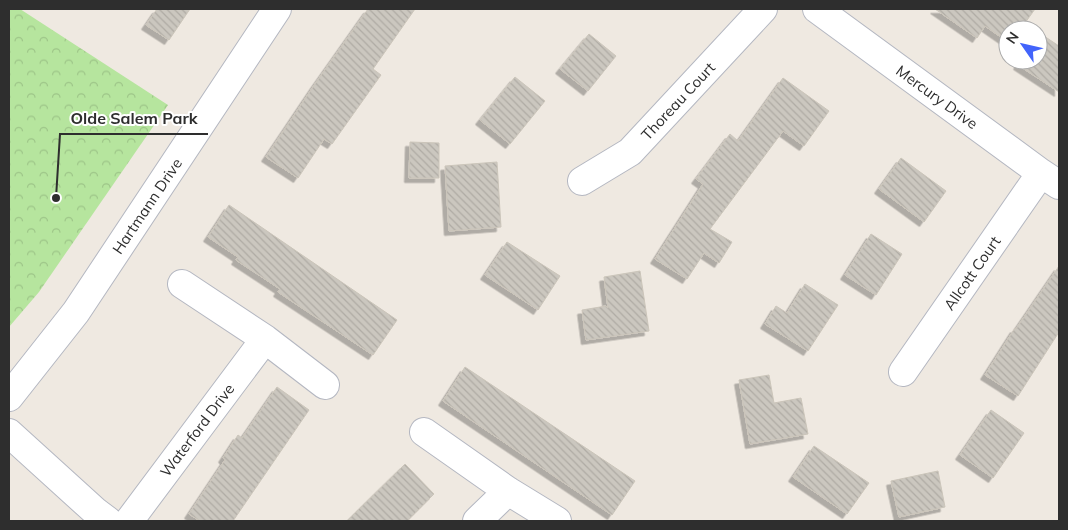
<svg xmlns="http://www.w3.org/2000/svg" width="1068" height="530" font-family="Mulish,sans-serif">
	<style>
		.park { fill: url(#park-crowns) }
		.building { fill: url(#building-back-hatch); stroke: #cbc5ba; filter: url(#shadow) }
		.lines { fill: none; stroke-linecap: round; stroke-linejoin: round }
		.minor-casing { stroke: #b4b7c1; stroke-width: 30 }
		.minor { stroke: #fff; stroke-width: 28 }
		.labels { text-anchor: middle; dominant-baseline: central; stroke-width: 4; stroke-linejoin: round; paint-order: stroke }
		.street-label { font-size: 15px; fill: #2e2e2e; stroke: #fff }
		.leader { fill: none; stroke: #2e2e2e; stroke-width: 2 }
		.callout-dot { fill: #2e2e2e; stroke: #fff; stroke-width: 2 }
		.callout-label { font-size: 16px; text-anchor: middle; font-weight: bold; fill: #2e2e2e; stroke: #fff; stroke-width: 4; stroke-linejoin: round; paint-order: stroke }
	</style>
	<defs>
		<pattern id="park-crowns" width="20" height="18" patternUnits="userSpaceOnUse" patternTransform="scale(1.25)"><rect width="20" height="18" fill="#b6e59e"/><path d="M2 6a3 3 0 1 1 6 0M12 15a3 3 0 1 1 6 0" fill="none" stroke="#9dc588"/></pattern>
		<pattern id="building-back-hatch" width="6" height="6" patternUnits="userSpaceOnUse" patternTransform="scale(1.25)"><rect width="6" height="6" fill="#cbc7bf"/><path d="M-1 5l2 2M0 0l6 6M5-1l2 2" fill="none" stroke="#afaba4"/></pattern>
		<filter id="shadow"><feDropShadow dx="-4.5" dy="4.5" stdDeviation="0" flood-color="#0004"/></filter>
	</defs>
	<rect width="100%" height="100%" fill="#efe9e1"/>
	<path class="park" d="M9 9H20L168 105 39 292 9 327Z"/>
	<path class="building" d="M157 9H190L169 40 146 25Z
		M368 9H415L373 69 381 75 332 144 324 139 298 178 266 157 315 84Z
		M935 9H1035L1025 23 1035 30H1008V42L985 26 977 38Z
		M1038 32 1059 46V92L1018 65 1021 60H1038Z
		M589 34 616 56 588 91 560 69Z
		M515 77 545 101 510 144 480 120Z
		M783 78 829 111 804 146 783 131 710 229 732 242 719 263 704 253 687 279 655 259 703 184 696 179 730 134 738 141Z
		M410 142 439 143V178H409Z
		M901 158 946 191 924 222 879 189Z
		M497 162 501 227 449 231 445 166Z
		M229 205 397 320 373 355 278 292 280 289 236 260 238 257 208 237Z
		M871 234 902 254 876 295 845 275Z
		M507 242 560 276 538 310 485 275Z
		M1059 266V332L1018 396 985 375 1015 328 1016 329Z
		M640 271 649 331 586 340 582 310 606 306 608 308 604 277Z
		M805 284 838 305 808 351 765 324 776 306 787 313Z
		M465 367 635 481 612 515 443 401Z
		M769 375 774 403 801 398 808 434 750 444 739 380Z
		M277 387 309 410 233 521H200L189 514 225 460 223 458 238 435 242 438Z
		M991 410 1024 433 993 478 960 455Z
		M814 446 869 483 847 514 793 477Z
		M405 464 434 494 407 521H347Z
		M938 471 945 507 899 517 891 481Z"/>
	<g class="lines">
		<g class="minor-casing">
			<path id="minor" d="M817 9 1041 173 1059 185
				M582 181 630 152 763 9
				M182 284 265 339 325 385
				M903 372 1041 173
				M9 397 76 312 277 9
				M424 432 508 491 557 521
				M9 433 96 512 108 521
				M129 521 265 339
				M477 521 508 491"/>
		</g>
		<use href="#minor" class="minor"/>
	</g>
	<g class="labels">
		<g class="street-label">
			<text transform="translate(937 97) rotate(36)">Mercury Drive</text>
			<text transform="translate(678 101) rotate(-47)">Thoreau Court</text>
			<text transform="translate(147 206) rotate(-56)">Hartmann Drive</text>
			<text transform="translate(972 273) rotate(-55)">Allcott Court</text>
			<text transform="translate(197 430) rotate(-53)">Waterford Drive</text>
		</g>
	</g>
	<path class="leader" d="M56 198L60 134H208"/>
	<circle class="callout-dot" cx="56" cy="198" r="5"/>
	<g class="callout-label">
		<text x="134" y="124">Olde Salem Park</text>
	</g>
	<rect width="1068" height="530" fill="none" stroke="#2e2e2e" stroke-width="20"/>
	<g transform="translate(1023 45) rotate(304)"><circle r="24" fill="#ffffff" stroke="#ababab"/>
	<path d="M0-4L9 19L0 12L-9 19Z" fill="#4264fb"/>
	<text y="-8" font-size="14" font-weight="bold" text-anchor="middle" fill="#2e2e2e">N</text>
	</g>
</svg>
